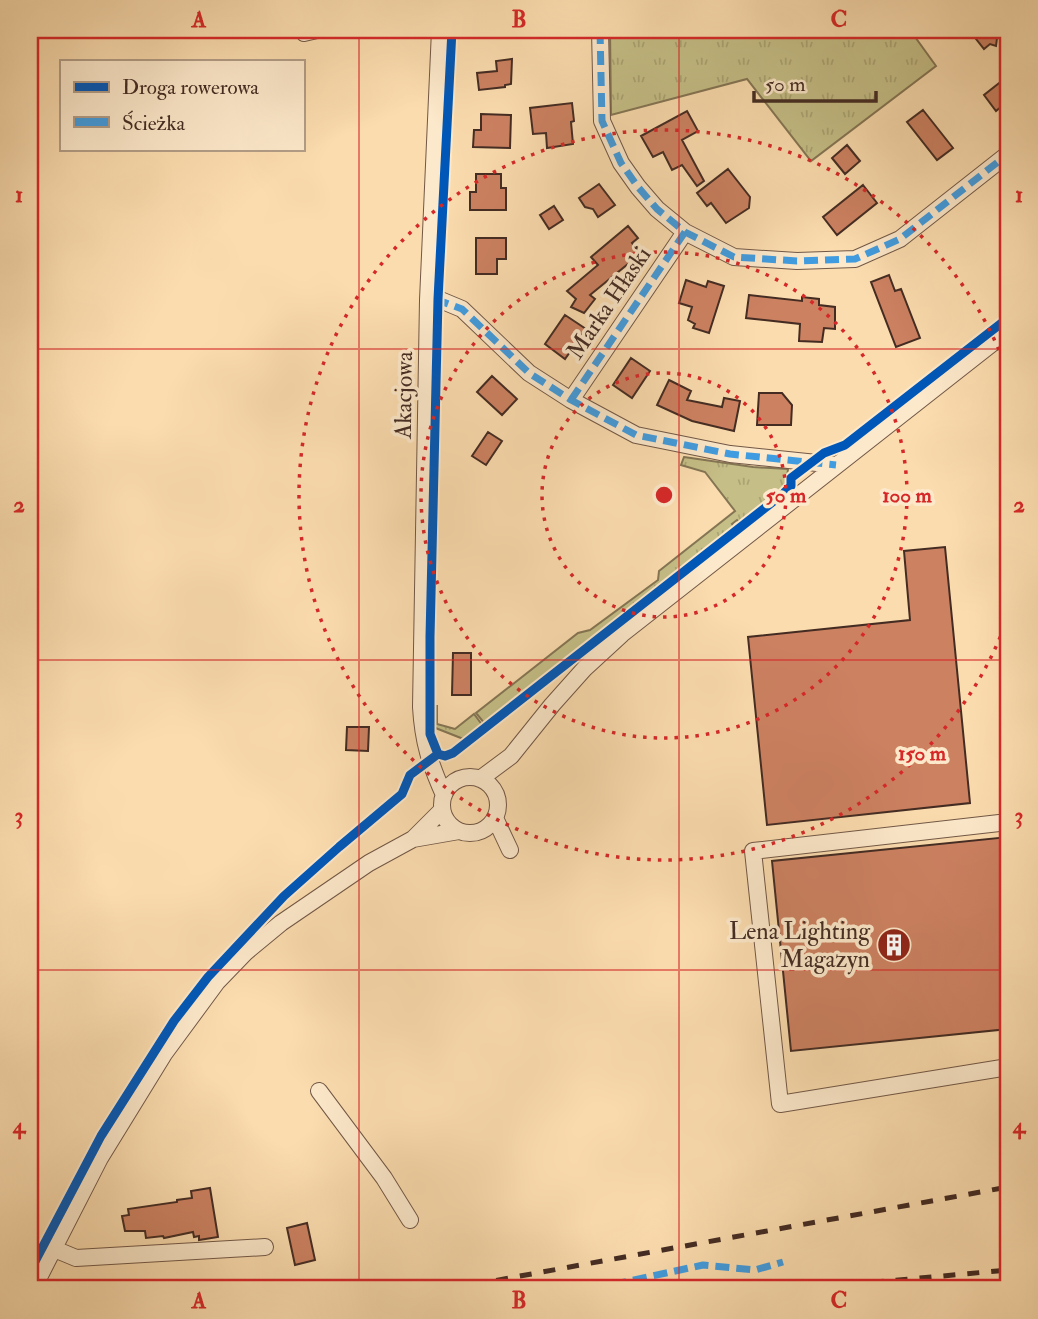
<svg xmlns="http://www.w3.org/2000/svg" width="1038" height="1319" font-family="'IM FELL Double Pica',serif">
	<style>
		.grass { fill: url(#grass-tufts); stroke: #847554; stroke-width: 2 }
		.building { fill: #cc8161; stroke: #442c23; stroke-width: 2 }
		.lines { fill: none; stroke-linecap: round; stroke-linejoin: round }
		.minor-casing { stroke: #725846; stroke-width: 18 }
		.minor { stroke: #fce8ca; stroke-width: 16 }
		.rail { stroke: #442c23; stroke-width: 5; stroke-dasharray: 12 12; stroke-linecap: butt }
		.quiet { stroke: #409ce0; stroke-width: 7; stroke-dasharray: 14 7; stroke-linecap: butt }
		.cycleway-casing { stroke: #fce8ca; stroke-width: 13 }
		.cycleway { stroke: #0057b8; stroke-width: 9 }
		.grid { fill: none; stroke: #d62828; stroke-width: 2; stroke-opacity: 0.55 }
		.ring { fill: none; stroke: #d62828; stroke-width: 3.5; stroke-dasharray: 3.5 7 }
		.labels { text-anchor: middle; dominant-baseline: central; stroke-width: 7; stroke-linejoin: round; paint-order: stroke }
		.street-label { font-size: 24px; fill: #442c23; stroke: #fce8ca }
		.poi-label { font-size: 24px; fill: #442c23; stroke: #fce8ca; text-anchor: end }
		.centre { fill: #d62828; stroke: #fce8ca; stroke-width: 3.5 }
		.ring-label { font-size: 21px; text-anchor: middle; font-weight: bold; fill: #d62828; stroke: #fce8ca; stroke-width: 7; stroke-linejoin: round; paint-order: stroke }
		.neatline { fill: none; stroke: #d62828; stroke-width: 2.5 }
		.grid-label { font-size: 23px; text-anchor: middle; font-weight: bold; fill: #d62828 }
	</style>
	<defs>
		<pattern id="grass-tufts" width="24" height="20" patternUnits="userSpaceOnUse" patternTransform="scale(1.75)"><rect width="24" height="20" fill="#c5be86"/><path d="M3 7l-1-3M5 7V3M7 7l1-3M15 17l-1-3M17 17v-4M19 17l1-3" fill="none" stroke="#aaa373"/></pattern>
	</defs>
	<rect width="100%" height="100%" fill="#fbdcae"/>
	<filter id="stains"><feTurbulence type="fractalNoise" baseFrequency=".00286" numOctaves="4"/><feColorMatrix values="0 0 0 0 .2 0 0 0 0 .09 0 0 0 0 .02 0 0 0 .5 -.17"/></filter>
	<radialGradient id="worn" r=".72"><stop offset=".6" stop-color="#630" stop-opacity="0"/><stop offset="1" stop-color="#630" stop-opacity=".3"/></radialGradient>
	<path class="grass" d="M610 30H910L936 66 811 161 747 79 611 115Z
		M684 457 753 467 788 469 786 487 741 524 737 520 732 524 735 528 485 724 476 713 578 633 590 630 658 580 659 571 735 511 705 472 681 465Z
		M434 706H437V724L455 729 474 714 483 726 466 740 433 727Z"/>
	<path class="building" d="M969 30H998L996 46 990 44 984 49Z
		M512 59 511 84 505 85V87L479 90 477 73 497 71 496 61Z
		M1008 76V101L996 111 984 95Z
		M572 103 574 121 571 122 573 144 547 148 546 133 533 134 530 108Z
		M923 110 953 148 937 160 907 122Z
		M687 111 698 131 682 140 704 181 697 186 682 165 672 170 663 152 653 157 641 136Z
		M481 114 511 115 510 148 473 147 474 130H481Z
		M847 145 860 161 845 174 832 158Z
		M728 169 750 197 749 208 726 223 711 203 707 206 697 193Z
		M476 174H501V188H506V210H470V192H476Z
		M599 184 615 205 598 217 593 209 585 207 579 198Z
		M863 185 877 203 837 235 823 217Z
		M554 206 563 220 549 229 540 215Z
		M628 226 638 238 632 243 639 252 634 259 590 295 595 299 584 313 571 307 576 299 567 291 598 265 591 257Z
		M476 238H506V259H497V274H476Z
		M889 275 895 291 901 289 920 338 896 347 871 282Z
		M686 280 706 287 708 281 724 286 709 333 693 328 695 324 688 320 692 307 679 303Z
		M749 295 802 301V297L819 299V305L835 307V329L824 328 822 342 799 341 800 324 746 318Z
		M565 315 586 329 565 359 545 344Z
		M631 358 650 371 632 398 613 385Z
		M492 376 517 399 502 415 477 392Z
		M669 380 691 391 687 400 722 407 724 398 740 401 734 431 692 421 657 405Z
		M759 393H782L792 405 791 425H757Z
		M488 432 502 441 486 465 472 456Z
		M945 547 970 803 767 825 748 637 910 620 904 551Z
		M453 653H471V695H452Z
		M347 727H369L368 751 346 750Z
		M1008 837V1029L791 1051 772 861Z
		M210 1188 218 1237 199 1240V1236L194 1237 193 1232 164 1238 163 1236 146 1238 145 1231H125L122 1216 129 1215 128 1209 177 1202V1200L192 1198 191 1191Z
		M307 1223 315 1260 295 1265 287 1228Z"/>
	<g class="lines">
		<g class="minor-casing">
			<path id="minor" d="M440 30 428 300 421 707C423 742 430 764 444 795
				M600 30 602 121 621 163 638 187 657 209 685 232 734 257 797 261 855 259 900 239 1008 154
				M304 33 317 30
				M428 300 438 299 462 309 529 373 571 400 636 435 730 454 836 465
				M571 400 685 232
				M442 805a28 28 0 1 1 56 0a28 28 0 1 1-56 0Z
				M480 779 511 756 552 705 585 668 622 634 1008 331
				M495 818 510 850
				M1008 822 753 851 780 1104 1008 1067
				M413 839 459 831
				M319 1091 384 1178 410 1220
				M52 1248 76 1258 265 1247
				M33 1289 100 1158 164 1054 217 982 246 952 281 923 369 863 413 839 442 810"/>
		</g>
		<use href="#minor" class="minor"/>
		<path class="rail" d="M449 1289 1008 1187
			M800 1289 1008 1270"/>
		<path class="quiet" d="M600 30 602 121 621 163 638 187 657 209 685 232 734 257 797 261 855 259 900 239 1008 154
			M435 299 462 309 529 373 571 400 636 435 730 454 836 465
			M571 400 685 232
			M592 1289 703 1265 755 1270 783 1262"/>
		<g class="cycleway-casing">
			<path id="cycleway" d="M438 754 430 734V637L438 299 452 30
				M30 1271 101 1136 174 1021 208 977 284 896 339 847 402 794 410 775 438 754 445 756 453 753 784 493 791 486V478L824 453 845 445 1008 318"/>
		</g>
		<use href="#cycleway" class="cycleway"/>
	</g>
	<path class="grid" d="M359 30V1289M679 30V1289M30 349H1008M30 660H1008M30 970H1008"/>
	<g class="ring">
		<circle cx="664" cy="495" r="122"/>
		<circle cx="664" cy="495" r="243"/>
		<path d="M1008 617A365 365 0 1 1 1008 373"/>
	</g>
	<defs>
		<g id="building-disc" transform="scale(1.75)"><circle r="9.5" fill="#8f2418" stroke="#fce8ca"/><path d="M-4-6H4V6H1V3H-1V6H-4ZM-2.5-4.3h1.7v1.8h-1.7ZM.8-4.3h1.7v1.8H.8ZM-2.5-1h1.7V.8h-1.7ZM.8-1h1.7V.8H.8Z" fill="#fff"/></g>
	</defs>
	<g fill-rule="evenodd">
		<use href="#building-disc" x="894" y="945"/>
	</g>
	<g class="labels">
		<g class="street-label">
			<text transform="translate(609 303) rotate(-56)">Marka Hłaski</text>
			<text transform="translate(404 395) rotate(-89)">Akacjowa</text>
		</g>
		<g class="poi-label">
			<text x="870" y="931">Lena Lighting<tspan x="870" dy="28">Magazyn</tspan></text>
		</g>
	</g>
	<circle cx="664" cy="495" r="10" class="centre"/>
	<g class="ring-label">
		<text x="786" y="502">50 m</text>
		<text x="907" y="502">100 m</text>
		<text x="922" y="760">150 m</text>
	</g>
	<rect width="1038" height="1319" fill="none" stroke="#fbdcae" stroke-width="77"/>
	<rect x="60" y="60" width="245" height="91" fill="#fce8ca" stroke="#b29d87" stroke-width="2"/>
	<rect x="74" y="82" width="35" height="10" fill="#0057b8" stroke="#b29d87" stroke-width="2"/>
	<text x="122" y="94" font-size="21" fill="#442c23">Droga rowerowa</text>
	<rect x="74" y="117" width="35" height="10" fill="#409ce0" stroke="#b29d87" stroke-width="2"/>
	<text x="122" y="130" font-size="21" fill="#442c23">Ścieżka</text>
	<path d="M754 91v10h122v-10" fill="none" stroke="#442c23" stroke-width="3.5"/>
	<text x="765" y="91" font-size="21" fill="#442c23" stroke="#fce8ca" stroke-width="5" paint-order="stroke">50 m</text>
	<rect x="38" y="38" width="962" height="1242" class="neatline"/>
	<g class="grid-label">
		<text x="199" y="27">A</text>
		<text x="519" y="27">B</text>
		<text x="839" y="27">C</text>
		<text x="19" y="202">1</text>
		<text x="1019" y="202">1</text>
		<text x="19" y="512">2</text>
		<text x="1019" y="512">2</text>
		<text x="19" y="823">3</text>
		<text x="1019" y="823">3</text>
		<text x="19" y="1133">4</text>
		<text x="1019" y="1133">4</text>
		<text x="199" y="1308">A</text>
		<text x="519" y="1308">B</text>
		<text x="839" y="1308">C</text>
	</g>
	<rect width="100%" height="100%" filter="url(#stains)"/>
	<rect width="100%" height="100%" fill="url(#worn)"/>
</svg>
